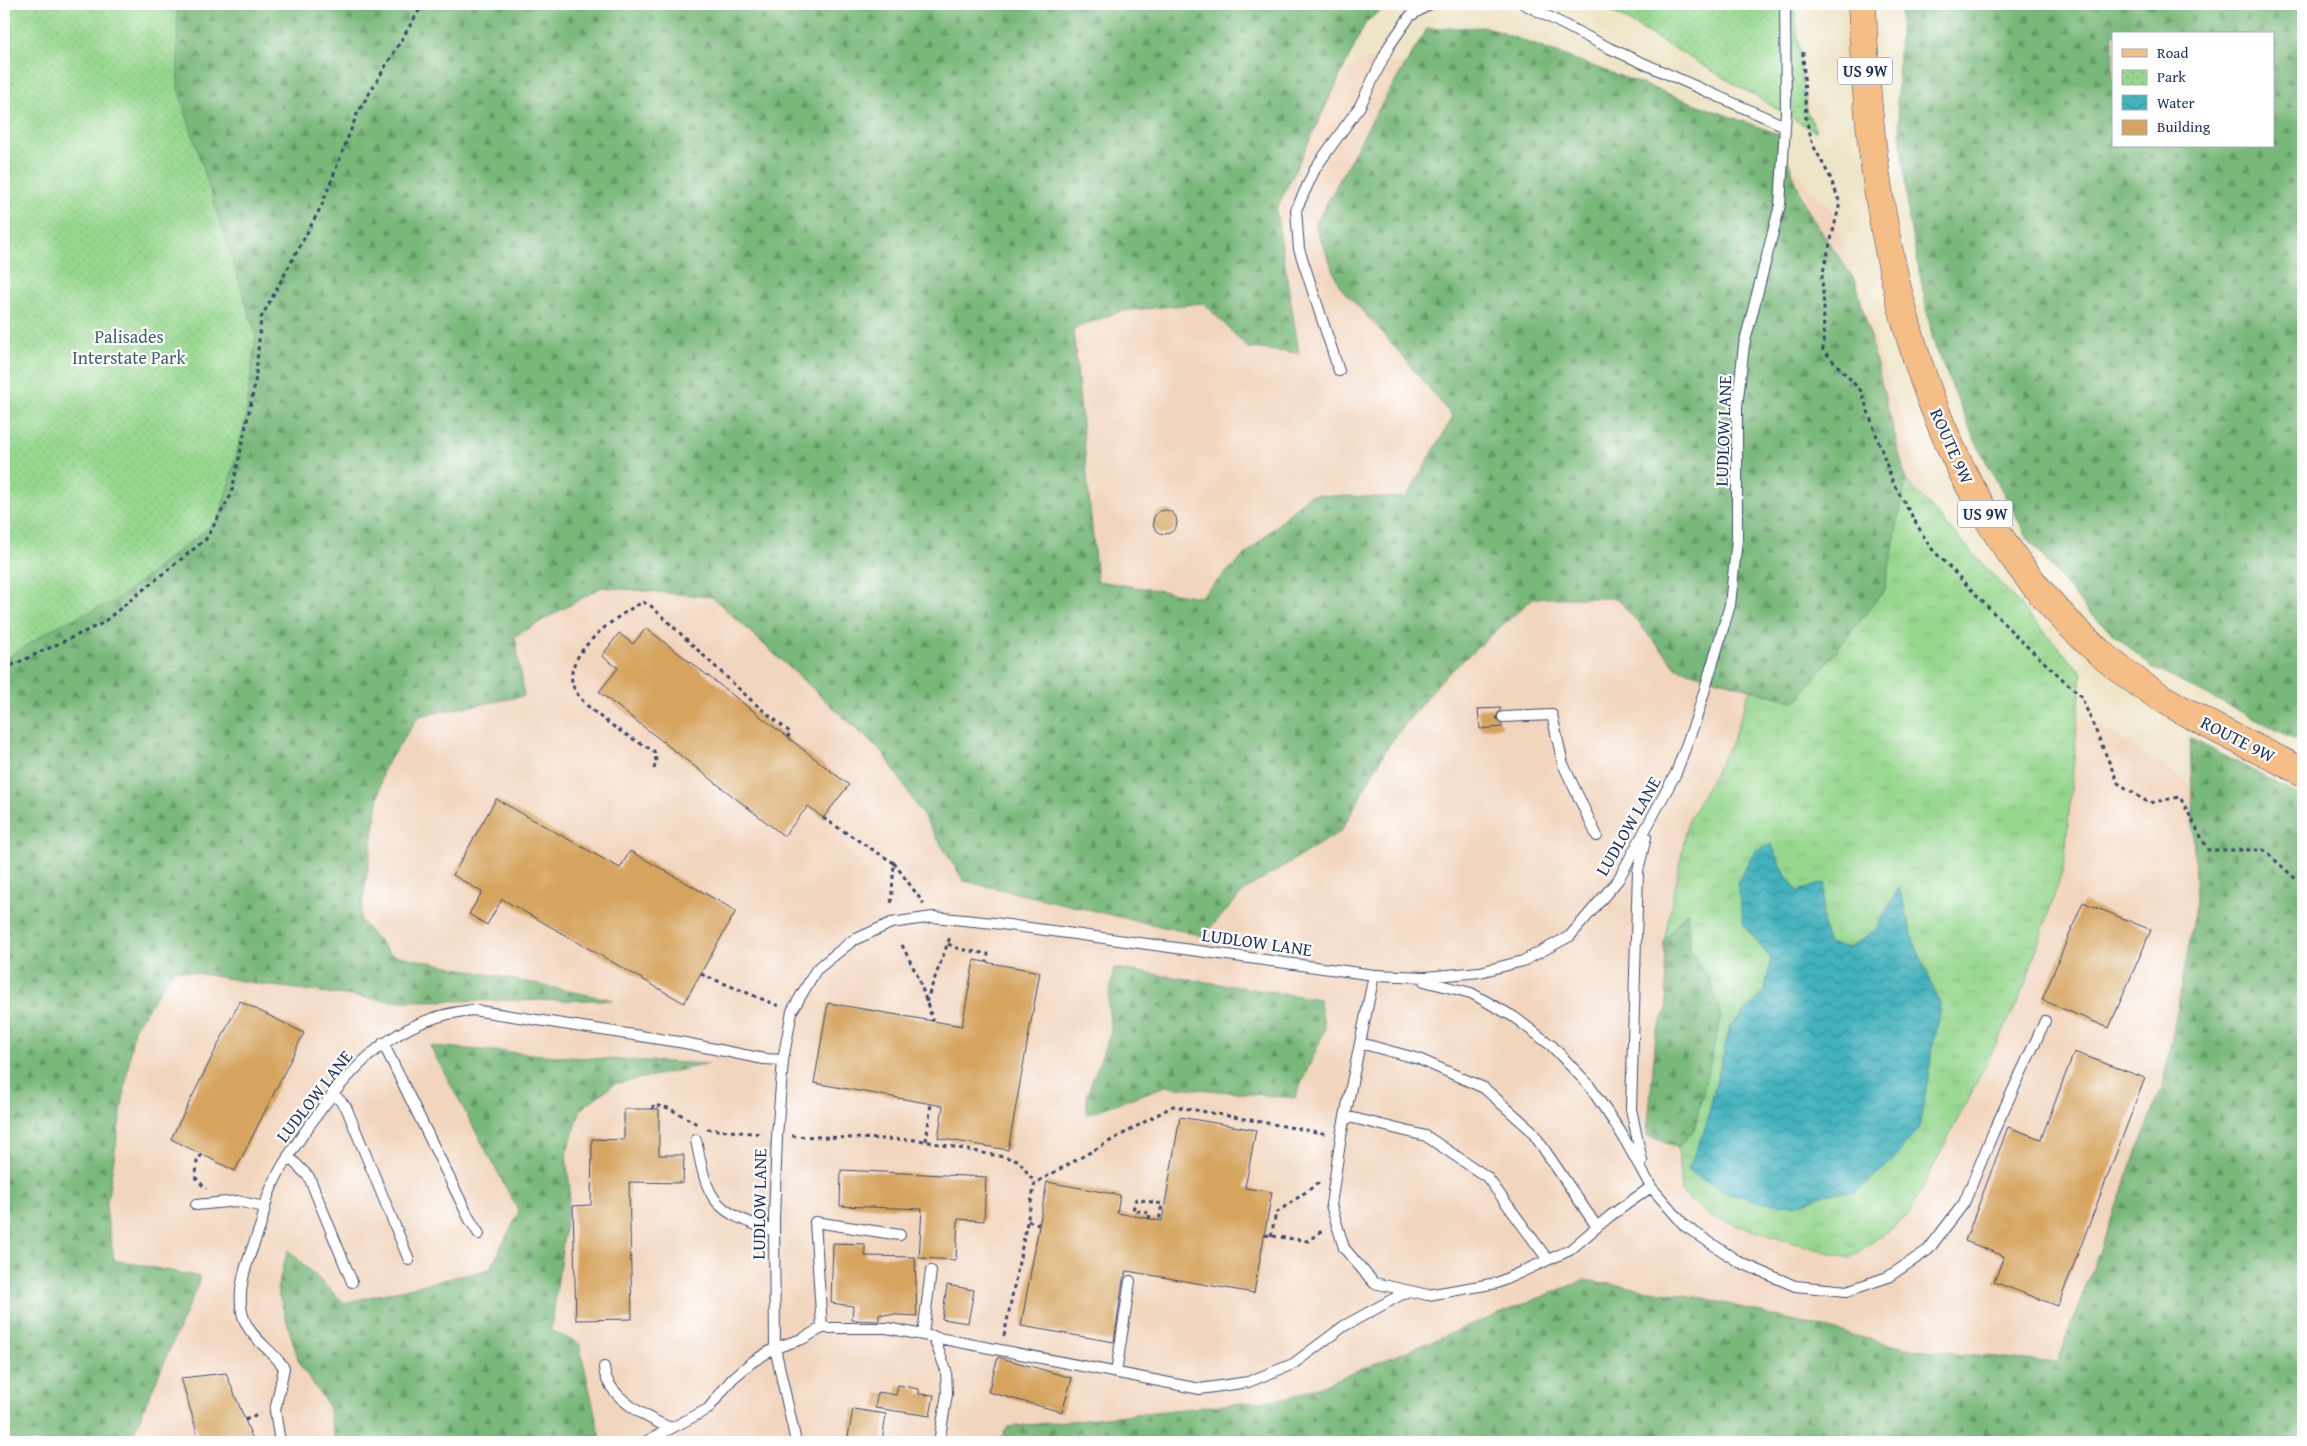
<svg xmlns="http://www.w3.org/2000/svg" width="2307" height="1446" font-family="'Gentium Book Plus',serif">
	<style>
		.built { fill: #f2d5bd }
		.grass { fill: url(#grass-tufts); stroke: #588376; fill-rule: evenodd }
		.forest { fill: url(#forest-firs); stroke: #4a746c; fill-rule: evenodd }
		.park { fill: url(#park-dots); stroke: #588376 }
		.water { fill: url(#water-waves); stroke: #2f708e }
		.building { fill: #d6a45e }
		.lines { fill: none; stroke-linecap: round; stroke-linejoin: round }
		.lane-casing { stroke: #3b4a6e; stroke-width: 12 }
		.primary-casing { stroke: #3b4a6e; stroke-width: 29 }
		.path { stroke: #3b4a6e; stroke-width: 3; stroke-dasharray: 4 4; stroke-linecap: butt }
		.lane { stroke: #fff; stroke-width: 10 }
		.primary { stroke: #f6be87; stroke-width: 28 }
		.labels { text-anchor: middle; dominant-baseline: central; stroke-width: 4.5; stroke-linejoin: round; paint-order: stroke }
		.shield { fill: #fff; stroke: #5f6d8e; stroke-width: 1 }
		.shield-label { font-size: 16px; font-weight: bold; fill: #1b2f5e }
		.park-label { font-size: 18px; fill: #40616c; stroke: #fff }
		.street-label { font-size: 18px; fill: #1b2f5e; stroke: #fff }
	</style>
	<defs>
		<pattern id="grass-tufts" width="24" height="20" patternUnits="userSpaceOnUse" patternTransform="scale(1.25)"><rect width="24" height="20" fill="#96d78e"/><path d="M3 7l-1-3M5 7V3M7 7l1-3M15 17l-1-3M17 17v-4M19 17l1-3" fill="none" stroke="#81b97d"/></pattern>
		<pattern id="forest-firs" width="22" height="20" patternUnits="userSpaceOnUse" patternTransform="scale(1.25)"><rect width="22" height="20" fill="#78b879"/><path d="M5 1l3.5 6h-7zM16 11l3.5 6h-7z" fill="#629666"/></pattern>
		<pattern id="park-dots" width="8" height="8" patternUnits="userSpaceOnUse" patternTransform="scale(1.25)"><rect width="8" height="8" fill="#96d78e"/><path d="M2 2h.1M6 6h.1" fill="none" stroke="#81b97d" stroke-width="1.8" stroke-linecap="round"/></pattern>
		<pattern id="water-waves" width="16" height="10" patternUnits="userSpaceOnUse" patternTransform="scale(1.25)"><rect width="16" height="10" fill="#43b2bd"/><path d="M0 5q4-4 8 0t8 0" fill="none" stroke="#37919d"/></pattern>
	</defs>
	<rect width="100%" height="100%" fill="#fff"/>
	<filter id="ink" filterUnits="userSpaceOnUse"><feTurbulence type="fractalNoise" baseFrequency=".02" numOctaves="2"/><feDisplacementMap in="SourceGraphic" scale="10" xChannelSelector="R" yChannelSelector="G"/><feConvolveMatrix kernelMatrix="1 2 1 2 8 2 1 2 1" color-interpolation-filters="sRGB"/></filter>
	<filter id="wash" filterUnits="userSpaceOnUse"><feTurbulence type="fractalNoise" baseFrequency=".0096" numOctaves="4" result="noise"/><feDisplacementMap in="SourceGraphic" scale="20" xChannelSelector="R" yChannelSelector="G"/><feGaussianBlur stdDeviation="1.12" result="paint"/><feColorMatrix in="noise" values="0 0 0 0 0 0 0 0 0 0 0 0 0 0 0 0 0 1.4 0 .05"/><feComposite in="paint" operator="in"/></filter>
	<g filter="url(#wash)">
		<rect width="100%" height="100%" fill="#eee4c6"/>
		<path class="built" d="M1366 58 1753 125 1832 211 1929 502 2019 675 2230 809 2113 1426 1337 1419 1083 1442H67L133 870 1202 182Z"/>
		<path class="grass" d="M1906 480 2082 673 2064 866 2021 996 1908 1216 1850 1258 1790 1242 1711 1217 1681 1192 1678 1148 1694 1129 1710 980 1690 950 1686 912 1664 942 1688 822 1733 739 1750 689 1796 702 1884 589ZM1771 845 1786 876 1798 891 1825 883 1822 916 1827 943 1849 948 1876 930 1899 888 1913 939 1940 1004 1919 1129 1856 1192H1834L1795 1205 1687 1170 1705 1129 1730 1026 1764 993 1771 959 1744 925Z"/>
		<path class="forest" d="M4 4H1389L1366 22 1276 210 1299 353 1248 348 1204 303 1121 311 1073 329 1097 581 1200 597 1309 495 1406 498 1453 417 1382 332 1340 287 1315 225 1372 120 1427 29 1486 27 1778 134 1806 209 1856 282 1906 480 1885 589 1796 702 1677 668 1617 598H1533L1439 682 1388 746 1341 831 1246 889 1203 936 964 881 884 754 712 597 602 587 515 636 524 696 419 716 383 769 360 920 390 954 613 1000 391 1001 265 985 174 969 134 1029 106 1209 114 1260 201 1277 130 1441 131 1442H4Z
			M1901 4H2303V743L2153 668 2087 611 2028 538 1976 443 1933 341 1909 219 1897 103ZM2113 34H2273V146H2113Z
			M2190 738 2303 797V1442H998L1008 1427 1290 1398 1584 1280 1703 1298 1905 1348 2057 1363 2164 1080 2196 907Z
			M1687 911 1690 950 1710 980 1721 1017 1694 1129 1678 1148 1647 1135 1656 1034 1667 1009 1664 942Z
			M1114 968 1319 999 1325 1029 1295 1098 1166 1086 1087 1114V1094L1111 1032 1108 1003Z
			M430 1046 569 1057 709 1064 614 1084 581 1109 566 1154 570 1191 551 1331 579 1343 600 1436 558 1442H335L328 1405 300 1365 277 1289 288 1250 344 1303 490 1269 519 1212Z"/>
		<path class="park" d="M4 4H177L178 89 256 335 245 423 219 519 116 600 55 627 4 660Z
			M1599 4H1794L1806 109 1816 132Z"/>
		<path class="water" d="M1771 844 1786 876 1798 891 1825 883 1822 916 1827 943 1849 948 1876 930 1899 887 1913 939 1940 1004 1919 1129 1890 1163 1856 1192H1834L1795 1205 1764 1203 1724 1192 1687 1170 1705 1129 1730 1026 1764 993 1771 959 1744 925 1737 883 1755 851Z"/>
		<g id="blocks">
			<path class="building" d="M1153 522a12 12 0 1 1 24 0a12 12 0 1 1-24 0Z
				M646 628 849 785 823 818 808 806 784 836 599 692 618 668 602 656 619 633 633 644Z
				M1501 708 1496 718 1502 724V727L1480 729 1478 709Z
				M496 799 620 868 630 851 736 911 684 1003 502 899 487 925 469 914 482 892 453 875Z
				M2083 902 2151 930 2109 1028 2042 1000Z
				M974 960 1040 972 1008 1150 938 1138 943 1106 814 1083 828 1003 962 1026Z
				M240 1001 304 1033 235 1171 171 1139Z
				M2074 1052 2145 1078 2058 1306 1994 1282 2004 1256 1965 1241 2008 1127 2041 1139Z
				M624 1109H659V1155H684L683 1183 629 1182 632 1319 576 1320 573 1206 591 1205 592 1139 624 1140Z
				M1180 1117 1256 1130 1245 1188 1272 1192 1254 1293 1127 1271 1123 1280 1114 1342 1021 1326 1047 1182 1120 1195 1117 1213 1162 1221Z
				M841 1170 986 1177 984 1221 958 1219 956 1260 919 1258 922 1209 840 1206Z
				M833 1243 865 1244V1256L915 1257 917 1316 879 1314V1321L852 1320 853 1306 831 1303Z
				M947 1285 974 1290 968 1323 942 1319Z
				M998 1357 1072 1378 1062 1412 988 1392Z
				M226 1373 245 1420 254 1442H200L181 1378Z
				M898 1385 919 1389V1394L934 1395 930 1416 875 1408 878 1392 896 1395Z
				M853 1409 886 1414 882 1442H847Z"/>
		</g>
	</g>
	<g filter="url(#ink)">
		<use href="#blocks" fill-opacity="0" stroke="#3b4a6e" stroke-width="1"/>
		<g class="lines">
			<g class="lane-casing">
				<path id="lane" d="M1524 4 1609 48 1785 126
					M1339 371 1299 249 1296 210 1316 167 1360 106 1389 46 1410 16 1430 4
					M1503 717 1552 715 1563 764 1597 836
					M1379 975H1374L1341 1136 1331 1205 1344 1248 1374 1283 1428 1295 1497 1283 1570 1250 1610 1216 1651 1187
					M1424 981 1471 993 1514 1017 1552 1046 1588 1084 1620 1131 1651 1187 1685 1226 1739 1262 1795 1286 1847 1291 1888 1277 1928 1250 1964 1203 1993 1133 2045 1021
					M383 1043 470 1220 479 1234
					M1360 1043 1419 1059 1484 1088 1531 1130 1597 1227
					M333 1093 346 1107 409 1260
					M1345 1116 1426 1136 1487 1177 1548 1260
					M696 1140C708 1203 713 1211 774 1231
					M288 1156 309 1177 352 1282
					M1642 1161 1631 1109 1638 871 1646 837
					M196 1205 237 1201 265 1207
					M1406 1292 1344 1326 1293 1364 1248 1382 1200 1389 887 1328H822L802 1339 775 1348 774 1219 777 1136 783 1060 792 1011 816 970 852 941 891 923 933 917 994 923 1374 975 1426 977 1480 972 1523 961 1570 936 1618 880 1676 773 1696 719 1730 605 1737 539V407L1744 345 1780 205 1786 111 1785 4
					M822 1328 815 1222 900 1235
					M923 1334 931 1271
					M933 1336 946 1370 947 1394 939 1442
					M604 1367C605 1396 648 1419 671 1428
					M1116 1373 1130 1281
					M280 1442 275 1411 284 1368C271 1348 247 1337 242 1312 236 1284 251 1253 260 1227 264 1216 265 1202 270 1191 280 1167 294 1147 309 1126 351 1066 397 1017 473 1010L685 1043 764 1059 783 1060
					M645 1442 708 1409 732 1379 752 1362 775 1348 796 1442"/>
			</g>
			<g class="primary-casing">
				<path id="primary" d="M1862 4C1869 235 1920 501 2106 658 2164 707 2236 738 2303 772"/>
			</g>
			<path class="path" d="M1803 52 1806 119 1813 145 1830 177 1840 203 1822 276 1824 309 1823 350 1861 391 1893 483 1930 547 2020 640 2081 696 2118 783 2149 803 2180 797 2208 850H2264L2298 881 2303 882
				M4 669 101 624 206 539 231 495 255 384 261 318 322 205 357 114 423 4
				M654 769 656 761 654 751C632 739 583 710 574 688 559 655 619 614 643 602L651 606 753 702 791 733 787 737
				M823 818 894 863 891 907
				M894 863 924 904
				M948 944 959 949 988 954 987 962
				M902 945 919 979 933 1021
				M701 974 779 1006
				M926 1002 950 937
				M653 1109V1105L669 1108 697 1124
				M707 1129 763 1134
				M792 1136 919 1140 1018 1160 1035 1183
				M926 1141 931 1104
				M202 1154 197 1161 196 1178 206 1189
				M1149 1219 1150 1213 1133 1210 1136 1199 1162 1204 1159 1221
				M1028 1221 1039 1224
				M1265 1235 1308 1241 1323 1230
				M1271 1236 1276 1213 1320 1182
				M1004 1336 1035 1183 1173 1106 1328 1134
				M245 1420 260 1414"/>
			<use href="#lane" class="lane"/>
			<use href="#primary" class="primary"/>
		</g>
	</g>
	<g class="labels">
		<g class="shield">
			<rect x="1837.5" y="57.5" width="55" height="27" rx="4"/>
			<rect x="1957.5" y="500.5" width="55" height="27" rx="4"/>
		</g>
		<g class="shield-label">
			<text x="1865" y="71">US 9W</text>
			<text x="1985" y="514">US 9W</text>
		</g>
		<g class="park-label">
			<text x="129" y="336">Palisades<tspan x="129" dy="21">Interstate Park</tspan></text>
		</g>
		<g class="street-label">
			<text transform="translate(1723 431) rotate(-88)">LUDLOW LANE</text>
			<text transform="translate(1952 446) rotate(66)">ROUTE 9W</text>
			<text transform="translate(2238 739) rotate(27)">ROUTE 9W</text>
			<text transform="translate(1628 826) rotate(-60)">LUDLOW LANE</text>
			<text transform="translate(1257 942) rotate(8)">LUDLOW LANE</text>
			<text transform="translate(314 1096) rotate(-52)">LUDLOW LANE</text>
			<text transform="translate(759 1204) rotate(-89)">LUDLOW LANE</text>
		</g>
	</g>
	<rect width="2307" height="1446" fill="none" stroke="#fff" stroke-width="20"/>
	<rect x="2112" y="32" width="162" height="115" fill="#ffffff" stroke="#a4acbf"/>
	<rect x="2122" y="49" width="25" height="8" fill="#f6be87" stroke="#a4acbf"/>
	<text x="2157" y="58" font-size="15" fill="#1b2f5e">Road</text>
	<rect x="2122" y="70" width="25" height="15" fill="url(#park-dots)" stroke="#a4acbf"/>
	<text x="2157" y="82" font-size="15" fill="#1b2f5e">Park</text>
	<rect x="2122" y="95" width="25" height="15" fill="url(#water-waves)" stroke="#a4acbf"/>
	<text x="2157" y="108" font-size="15" fill="#1b2f5e">Water</text>
	<rect x="2122" y="120" width="25" height="15" fill="#d6a45e" stroke="#a4acbf"/>
	<text x="2157" y="132" font-size="15" fill="#1b2f5e">Building</text>
</svg>
